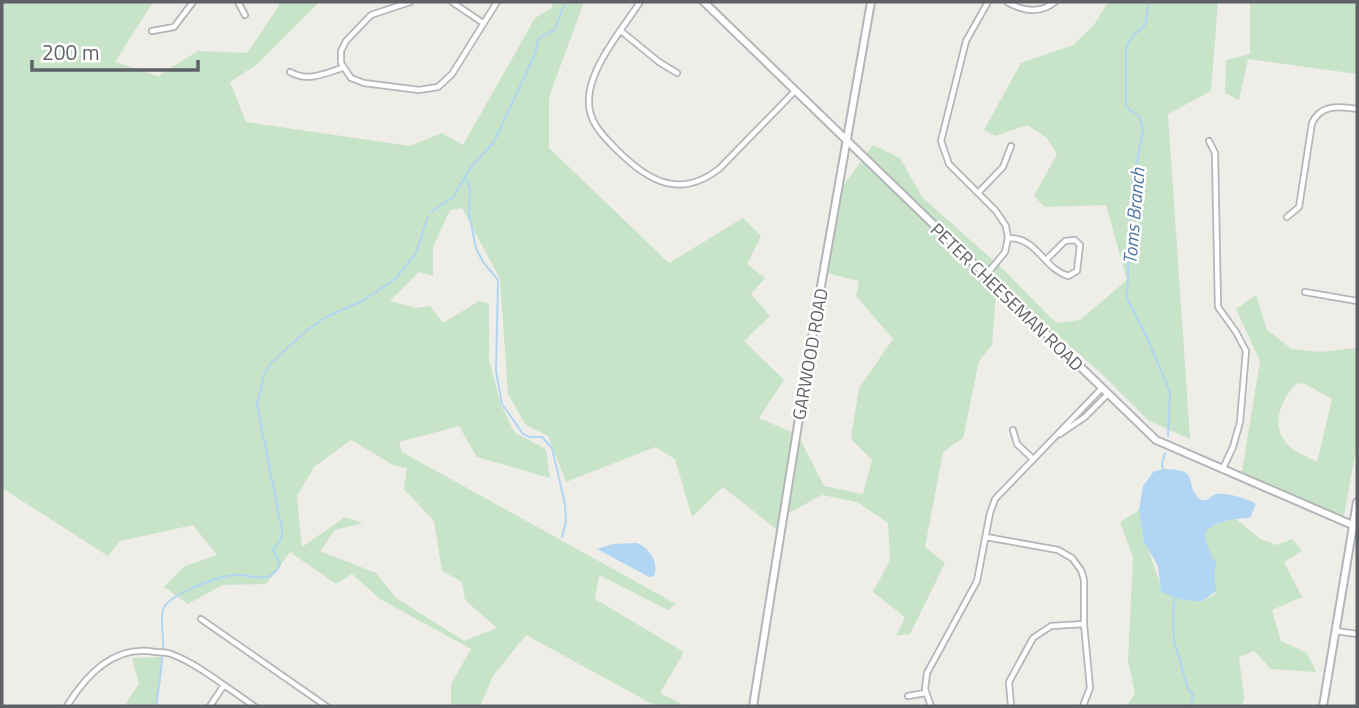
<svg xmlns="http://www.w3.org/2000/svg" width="1359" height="708" font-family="'Titillium Web',sans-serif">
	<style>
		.green { fill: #c7e3c8; fill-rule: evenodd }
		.water { fill: #b1d6f4 }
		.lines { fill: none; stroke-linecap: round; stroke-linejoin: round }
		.stream { stroke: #b1d6f4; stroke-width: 2 }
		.street-casing { stroke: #b4b6ba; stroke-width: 8 }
		.secondary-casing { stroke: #b3b5b9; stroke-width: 10 }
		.street { stroke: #fff; stroke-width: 4.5 }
		.secondary { stroke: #fff; stroke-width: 6 }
		.labels { text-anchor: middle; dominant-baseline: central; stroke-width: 5; stroke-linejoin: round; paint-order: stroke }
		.street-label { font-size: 18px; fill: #5e6165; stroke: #fff }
		.water-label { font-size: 19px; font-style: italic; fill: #5077a5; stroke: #fff }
	</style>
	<rect width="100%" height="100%" fill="#efede7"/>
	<path class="green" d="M2 2H153L115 62 158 76 198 51 247 53 279 6 278 2H319L256 65 230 82 246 122 410 146 442 133 463 145 535 18 552 8 553 2H584L549 97V148L669 263 743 218 761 236 747 264 765 278 751 294 770 316 744 341 784 380 759 418 798 435 824 486 863 494 872 460 851 439 859 388 893 339 856 296 859 281 823 272 838 193 873 145 900 158 922 197 1006 272 1056 323 1080 320 1127 280 1106 205 1045 207 1034 196 1057 154 1047 138 1027 125 995 136 984 130 1021 63 1073 45 1094 25 1108 2H1218L1211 91 1168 114 1190 439 1149 421 1102 374 997 282 992 345 979 361 963 438 943 452 925 547 945 563 910 634 896 636 905 617 873 592 890 560 888 523 857 502 822 495 785 515 781 533 723 487 692 517 675 459 655 447 566 482 548 436 526 425 508 394 500 279 462 208 450 210 433 247V276L419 272 390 301 416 308 430 306 443 323 479 301 489 304V360L501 405 515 433 546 449 550 478 477 457 459 426 399 442 402 452 676 604 668 610 599 575 595 599 684 652 660 693 686 706H656L526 635 493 676 480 706H451V684L471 649 380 599 352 574 336 584 290 552 266 584 222 585 188 604 164 587 185 566 217 555 193 525 120 541 108 556 2 488ZM351 440 395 466 407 468 404 489 434 521 442 571 462 582 465 600 497 628 464 641 396 598 376 573 320 551 335 530 363 523 345 517 302 547 297 496 314 467Z
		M1250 2H1357V74L1248 59 1239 100 1225 93 1226 60 1250 54Z
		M1256 295 1267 330 1292 349 1320 352 1357 348V444L1343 521 1241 477 1260 361 1236 309ZM1297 383 1305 384 1332 399 1317 462C1308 457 1294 452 1287 444 1270 425 1281 399 1297 383Z
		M1144 507V537L1163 593 1201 602 1215 594 1202 539 1208 527 1235 518 1260 539 1277 545 1292 539 1302 551 1284 562 1302 597 1272 610 1281 641 1307 653 1316 672 1271 669 1254 651 1239 657 1244 697 1242 706H1126L1135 694 1128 660 1133 557 1120 522Z
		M162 657 156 706H124L139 684 132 658Z"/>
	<path class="water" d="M1166 469C1202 470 1182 483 1201 500 1210 501 1209 497 1216 494 1224 492 1251 499 1256 504L1250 518C1242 517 1203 522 1205 537 1206 545 1211 551 1212 559L1217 561 1214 572 1216 591 1201 602 1179 599 1161 592 1158 566 1144 542 1139 510 1143 486 1154 471Z
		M637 543C650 548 659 563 654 576L649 577 597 549 613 544Z"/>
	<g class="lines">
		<path class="stream" d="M1149 2 1145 25 1133 36 1126 47V107L1139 116 1143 129 1132 187 1127 299 1146 335 1170 392 1168 436
			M466 178 470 190 469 214 476 248 483 262 498 280 496 371 502 404 523 434 530 437H542L552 448 565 504 566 521 562 537
			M431 212 453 197 471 167 494 142 535 54 539 38 555 29 565 2
			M1163 471 1162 463 1165 453
			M1175 597 1173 612 1174 640 1188 689 1193 695 1191 706
			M156 706C159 687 162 667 163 648 164 636 160 622 163 610 165 596 219 576 233 575 250 573 269 587 280 565L273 550 282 537V530L257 405 264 375 271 363 306 331 324 318 362 301 395 279 416 253 428 217"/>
		<g class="street-casing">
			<path id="street" d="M238 2 245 15
				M410 2 371 15 346 41 341 51V63L351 78 364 83 419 90 438 87 452 74 497 2
				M452 2 483 23
				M640 2C623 28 589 68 589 100 588 122 603 136 617 150 648 181 680 200 720 168L795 91
				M1007 2C1023 11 1040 14 1055 2
				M152 31 174 27 193 2
				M621 31 659 62 677 73
				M290 72C308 82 324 74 342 68
				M1209 141 1215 153 1218 307 1236 332 1246 351 1240 422 1233 447 1223 468
				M978 193 1003 167 1011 146
				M1287 217 1299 207 1312 123C1321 104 1340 106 1357 109
				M1008 238C1037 237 1043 268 1068 276L1077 271 1080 245 1075 240 1065 241 1047 259
				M986 275 1005 252 1008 238 1006 226 996 211 949 164 941 141 966 41 988 2
				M1305 292 1357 301
				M1013 430 1017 444 1033 459
				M1060 434 1085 417 1108 394
				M986 537 1058 550 1072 558 1081 570 1084 580V624L1090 688 1083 706
				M201 619 326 706
				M1336 631 1357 634
				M908 696 925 693
				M67 706C86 675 114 644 155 652 160 652 166 652 171 654 190 661 207 673 224 685
				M210 706 224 685 254 706
				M931 706 925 689 927 673 977 581 990 513 995 499 1102 388
				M1011 706 1009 682 1033 638 1051 626 1084 624"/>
		</g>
		<g class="secondary-casing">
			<path id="secondary" d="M704 2 1156 440 1357 527
				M753 706 811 343 871 2
				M1323 706 1357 502"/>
		</g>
		<use href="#street" class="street"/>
		<use href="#secondary" class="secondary"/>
	</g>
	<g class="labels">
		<g class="street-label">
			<text transform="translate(1007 297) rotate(44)">PETER CHEESEMAN ROAD</text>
			<text transform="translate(810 354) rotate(-80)">GARWOOD ROAD</text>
		</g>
		<g class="water-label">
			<text transform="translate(1133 216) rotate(-85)">Toms Branch</text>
		</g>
	</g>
	<rect width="1359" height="708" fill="none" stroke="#5e6165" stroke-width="7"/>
	<path d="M32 60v10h166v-10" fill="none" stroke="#5e6165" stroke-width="3.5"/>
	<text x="42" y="60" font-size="21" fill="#5e6165" stroke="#ffffff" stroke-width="5" paint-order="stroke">200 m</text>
</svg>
